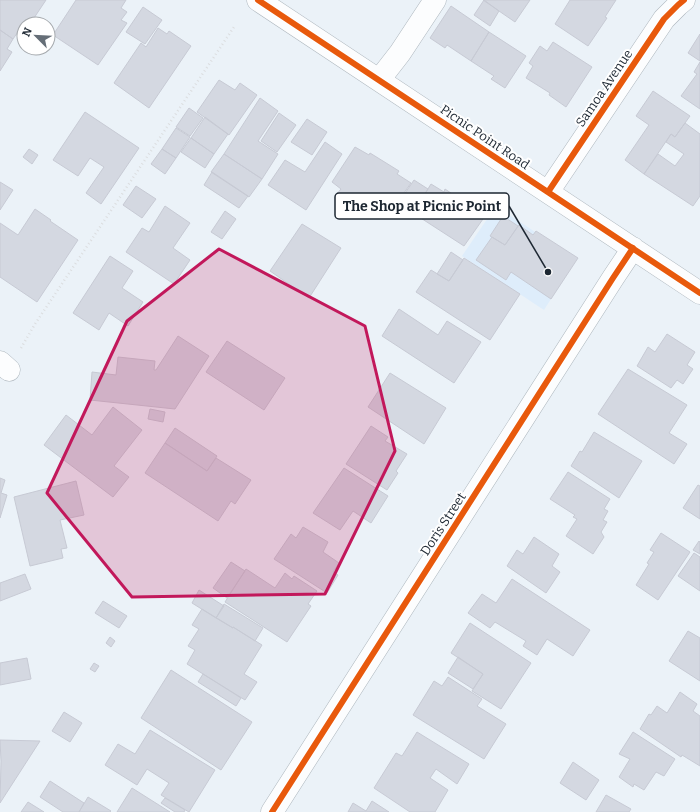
<svg xmlns="http://www.w3.org/2000/svg" width="700" height="812" font-family="Bitter,serif">
	<style>
		.built { fill: #deedfb }
		.building { fill: #d4d8e1; stroke: #c7cad4 }
		.lines { fill: none; stroke-linecap: round; stroke-linejoin: round }
		.minor-casing { stroke: #adb6bd; stroke-width: 23 }
		.path { stroke: #dbdddf; stroke-width: 2.5; stroke-dasharray: 1 3; stroke-linecap: butt }
		.minor { stroke: #fcfdfe; stroke-width: 22 }
		.cycleway-casing { stroke: #fff; stroke-width: 8 }
		.cycleway { stroke: #e8590c; stroke-width: 6 }
		.marked { fill: #c2185b; fill-opacity: 0.2; stroke: #c2185b; stroke-width: 3; stroke-linejoin: round }
		.labels { text-anchor: middle; dominant-baseline: central; stroke-width: 4; stroke-linejoin: round; paint-order: stroke }
		.street-label { font-size: 13px; fill: #1d2732; stroke: #fff }
		.leader { fill: none; stroke: #1d2732; stroke-width: 1.5 }
		.callout-dot { fill: #1d2732; stroke: #fff; stroke-width: 1.5 }
		.callout { fill: #fff; stroke: #1d2732; stroke-width: 1.5 }
		.callout-label { font-size: 14px; text-anchor: middle; font-weight: bold; fill: #1d2732 }
	</style>
	<rect width="100%" height="100%" fill="#ebf2f8"/>
	<path class="built" d="M496 206 570 255 573 264 544 310 462 256Z"/>
	<path class="building" d="M0 0H46L30 24H24V27L22 26 13 39 0 30Z
		M76 0H126L121 8 127 12 121 20 127 23 98 65 53 35Z
		M483 0H530L515 22Z
		M484 0 499 11 490 26 474 15Z
		M570 0H616L605 17 607 18 588 46 555 24Z
		M451 6 489 32 471 61 447 45 445 48 430 38Z
		M143 7 162 20 145 44 126 32Z
		M158 28 167 34 169 31 191 46 149 108 114 83 141 43 146 47Z
		M0 30 13 39 7 49 12 52 0 71Z
		M489 32 526 56 505 88 491 79 494 76 471 61Z
		M700 34V61L688 53Z
		M553 42 592 67 566 107 549 95 550 93 526 78 533 66 529 63 540 46 547 51Z
		M700 62V109L681 96 697 74 694 72Z
		M219 80 235 90 240 83 257 95 229 135 197 112Z
		M653 91 690 116 675 137 671 134 644 174 625 160 649 125 636 116Z
		M260 98 278 111 258 141 278 154 262 179 224 154Z
		M189 108 203 118 190 136 176 127Z
		M85 112 139 148 101 204 86 193 104 167 90 158 78 176 53 160Z
		M279 113 296 125 277 152 261 141Z
		M205 117 228 134 214 154 191 138Z
		M307 119 327 132 312 155 291 142Z
		M685 123 700 134V196L693 206 644 174 658 154 675 166 684 154 666 142 671 134 675 137Z
		M176 128 190 137 176 158 162 149Z
		M191 138 214 154 205 168 181 152Z
		M325 142 342 154 306 210 268 185 285 160 305 172Z
		M355 147 369 155 370 153 399 171 397 174 411 183 386 218 375 211 371 218 336 195 341 189 332 182Z
		M29 149 38 155 32 164 23 157Z
		M162 149 176 158 165 174 151 164Z
		M224 154 262 179 249 197 211 172Z
		M212 172 248 196 239 208 204 185Z
		M414 180 428 189 413 213H414L411 219 395 208Z
		M0 182 13 190 0 210Z
		M431 184 444 192 445 189 467 204 465 207 483 219 464 246 413 213Z
		M136 186 156 199 142 218 123 205Z
		M165 206 190 223 173 248 190 260 174 284 126 252 142 228 149 232Z
		M35 209 51 220 50 221 78 240 37 302 0 277V223L18 235Z
		M225 211 236 219 222 239 211 232Z
		M503 216 518 226 505 245 490 236Z
		M302 224 341 248 309 298 270 271Z
		M519 225 533 235 536 231 578 258 551 299 511 272 506 280 476 260 492 237 505 245Z
		M451 252 463 260 449 281 437 274Z
		M110 256 133 271 122 288 143 302 128 326 109 313 99 330 73 313Z
		M464 258 520 294 490 340 416 292 431 270 449 281Z
		M399 309 438 335 447 321 481 342 454 383 382 336Z
		M667 334 695 352 687 365 693 369 683 384 677 380 671 388 637 366 648 347 655 352Z
		M178 336 209 356 175 409 90 400 92 372 116 375 118 357 155 361 154 370H156Z
		M227 341 285 378 264 410 206 372Z
		M628 369 687 405 669 433 687 444 674 464 598 414Z
		M390 373 446 408 424 444 368 407Z
		M113 407 142 430 114 466 129 477 113 497 44 445 66 415 92 435Z
		M150 409 165 412 163 422 148 419Z
		M371 426 388 437 385 441 407 454 396 471 398 473 387 490 346 464Z
		M175 428 217 456 207 471 165 443Z
		M594 432 642 461 619 498 571 466 580 451 582 452Z
		M165 443 207 471 216 458 251 480 235 504 231 501 218 521 145 473Z
		M344 468 388 496 371 523 353 511 340 530 313 513Z
		M568 472 610 499 604 509 608 511 603 520 607 522 601 532 604 537 593 554 566 536 577 519 573 517 575 515 550 499Z
		M0 478 5 480 1 493 7 495 0 518Z
		M76 481 84 515 60 520 67 548 61 549 63 558 30 566 14 497Z
		M698 485 700 486V519L683 508Z
		M303 527 328 542 323 552 339 563 333 572 338 575 327 593 274 559 291 534 296 538Z
		M661 533 690 552 658 600 636 585 649 564 647 563 654 552 650 550Z
		M534 537 559 554 552 566 560 572 546 593 507 566 517 550 523 554Z
		M699 541 700 542V554L693 550Z
		M694 553 700 557V591L678 576Z
		M231 562 245 571 227 598 213 588Z
		M246 569 275 588 285 573 292 579 294 576 317 591 308 604 311 606 287 642 225 602Z
		M25 574 31 589 0 601V583Z
		M512 579 590 630 573 656 547 639 537 655 523 646 526 641 495 622 490 628 468 613 482 594 496 603Z
		M199 590 224 606 216 618 192 603Z
		M103 601 127 616 119 628 95 613Z
		M224 604 263 628 255 641 233 627V628L216 618Z
		M202 609 233 628V627L262 645 244 674 257 682 245 700 187 664 195 650 188 646 199 629 192 625Z
		M470 623 531 663 501 709 472 691 483 674 451 653Z
		M688 631 700 638V681L669 661Z
		M110 637 115 641 111 647 106 643Z
		M458 657 483 674 473 689 448 673Z
		M27 658 31 679 0 685V663Z
		M94 663 99 666 95 672 90 669Z
		M171 670 252 722 221 770 141 718Z
		M203 674 241 698 236 706 198 682Z
		M448 677 482 699 477 706 506 724 484 759 413 715 434 681 442 686Z
		M680 692 697 704 693 711 700 716V766L682 755 681 757 640 729 649 714 651 715 657 706 667 713Z
		M64 712 82 723 70 742 52 731Z
		M150 730 215 770 189 812 161 795 169 783 147 769 137 785 105 765 118 744 135 754Z
		M417 732 469 764 457 784 436 769 430 778 448 790 435 812H410L374 788 396 753 402 756Z
		M633 732 675 759 664 776 656 772 644 790 634 784 633 787 619 777 630 759 619 754Z
		M0 740 40 741 0 803 1 761Z
		M573 762 599 780 586 800 560 783Z
		M50 781 84 803 79 812H63L40 797Z
		M132 788 170 812H117Z
		M606 795 631 809 629 812H596Z
		M88 797 111 811 110 812H79Z
		M165 798 185 810 184 812H175L161 803Z
		M372 801 389 812H348L353 803 366 811Z
		M28 802 44 812H21Z"/>
	<g class="lines">
		<g class="minor-casing">
			<path id="minor" d="M258 0 700 293
				M379 80 400 53 435 0
				M548 192 664 19 678 5 684 0
				M0 362 9 370
				M272 812 613 278 633 248"/>
		</g>
		<path class="path" d="M21 348 35 324 234 27"/>
		<use href="#minor" class="minor"/>
		<g class="cycleway-casing">
			<path id="cycleway" d="M258 0 700 293
				M548 192 664 19 678 5 684 0
				M272 812 613 278 633 248"/>
		</g>
		<use href="#cycleway" class="cycleway"/>
	</g>
	<path class="marked" d="M219 249 365 326 395 451 325 594 132 597 47 493 127 321Z"/>
	<g class="labels">
		<g class="street-label">
			<text transform="translate(604 88) rotate(-56)">Samoa Avenue</text>
			<text transform="translate(485 137) rotate(34)">Picnic Point Road</text>
			<text transform="translate(443 524) rotate(-57)">Doris Street</text>
		</g>
	</g>
	<path class="leader" d="M548 272L509 206"/>
	<circle class="callout-dot" cx="548" cy="272" r="4"/>
	<rect class="callout" x="335" y="193" width="174" height="26" rx="4"/>
	<g class="callout-label">
		<text x="422" y="211">The Shop at Picnic Point</text>
	</g>
	<g transform="translate(36 36) rotate(294)"><circle r="19" fill="#ffffff" stroke="#a5a9ad"/>
	<path d="M0-3L7 15L0 10L-7 15Z" fill="#656e77"/>
	<text y="-6" font-size="11" font-weight="bold" text-anchor="middle" fill="#1d2732">N</text>
	</g>
</svg>
